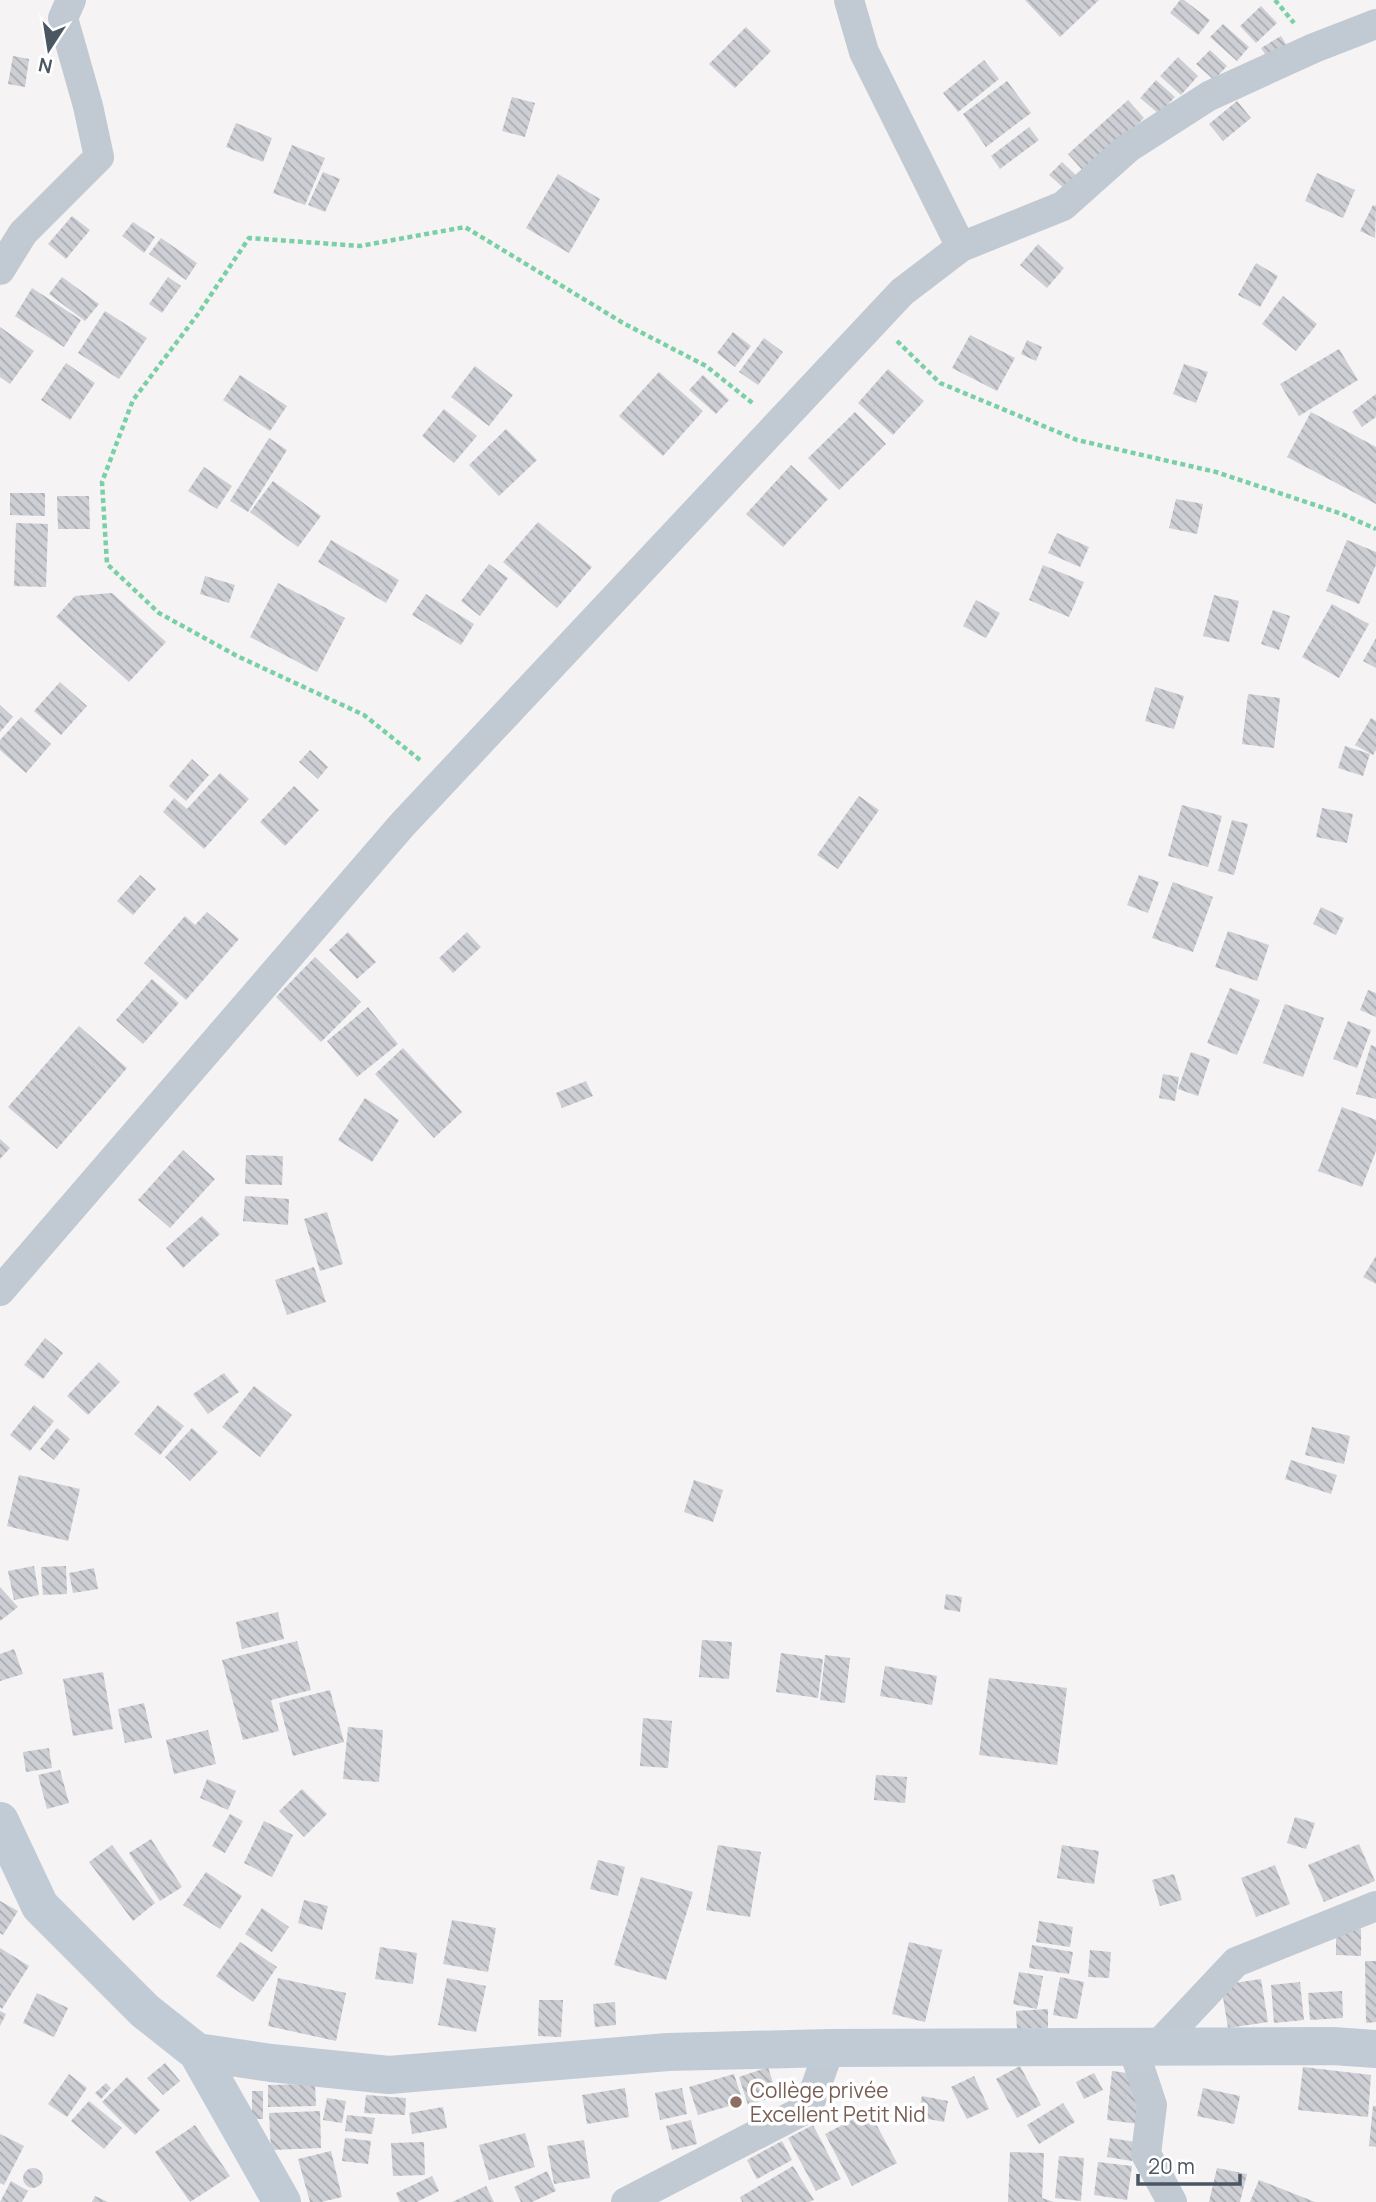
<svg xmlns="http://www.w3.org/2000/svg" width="1376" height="2202" font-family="Manrope,sans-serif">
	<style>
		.building { fill: url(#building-back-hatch) }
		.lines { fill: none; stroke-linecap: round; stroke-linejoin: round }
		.path { stroke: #7ad0a6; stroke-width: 4.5; stroke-dasharray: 5 3.5; stroke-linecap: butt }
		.street { stroke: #c1cad2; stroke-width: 30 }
		.secondary { stroke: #c1cbd6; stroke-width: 38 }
		.education-dot { fill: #8d6e63; stroke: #fff; stroke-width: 2.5 }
		.labels { text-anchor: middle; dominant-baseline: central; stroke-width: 7; stroke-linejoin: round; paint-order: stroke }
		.education-label { font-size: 21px; fill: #785e54; stroke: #fff; text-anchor: start }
	</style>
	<defs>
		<pattern id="building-back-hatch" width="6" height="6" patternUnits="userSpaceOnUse" patternTransform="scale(1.75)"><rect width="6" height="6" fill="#cdcfd5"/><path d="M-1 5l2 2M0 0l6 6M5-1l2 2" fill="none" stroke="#a8abb0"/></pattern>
	</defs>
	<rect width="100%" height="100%" fill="#f5f3f3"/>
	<path class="building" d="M1025 0H1099L1060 37Z
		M1180 0H1184L1210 20 1198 35 1170 13Z
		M1261 6 1277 23 1256 43 1240 26Z
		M1223 24 1249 47 1237 61 1210 37Z
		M746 27 771 51 735 88 709 64Z
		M1281 36 1289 49 1269 60 1261 48Z
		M1210 50 1227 66 1214 80 1196 64Z
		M13 56 29 59 25 87 8 84Z
		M1178 57 1198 76 1181 95 1160 76Z
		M984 60 999 79 958 112 943 93Z
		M1156 80 1175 97 1159 114 1140 98Z
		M1007 81 1031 113 986 147 963 114Z
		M512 97 535 103 525 137 502 131Z
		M1128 100 1144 118 1085 173 1068 154Z
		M1237 101 1251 118 1223 141 1209 124Z
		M236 123 272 138 263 162 226 147Z
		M1029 127 1039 140 1000 169 991 156Z
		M292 145 325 158 305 205 273 193Z
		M1062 162 1078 177 1066 190 1049 175Z
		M323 172 340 179 325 212 308 205Z
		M1317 173 1355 190 1343 218 1305 201Z
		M558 174 600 199 569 253 526 228Z
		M1373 205 1376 206 1375 238 1360 231Z
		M72 216 90 230 66 259 48 244Z
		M133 222 155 237 144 253 122 236Z
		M161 238 197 263 186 280 149 254Z
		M1038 244 1064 268 1047 288 1020 265Z
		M1256 263 1278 276 1260 307 1238 295Z
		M62 277 99 304 85 321 49 294Z
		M168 277 181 286 162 313 149 304Z
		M32 288 81 320 64 347 15 316Z
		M1283 296 1317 324 1296 351 1262 324Z
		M105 311 147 338 119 379 78 353Z
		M0 327 34 351 10 384 0 377Z
		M733 332 751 346 735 367 717 353Z
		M970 335 1015 358 997 391 952 368Z
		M764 338 783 352 758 385 739 372Z
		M1027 340 1042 347 1036 361 1021 354Z
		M1339 349 1358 380 1299 416 1280 384Z
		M66 363 95 383 70 420 41 400Z
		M1184 364 1208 372 1196 403 1173 394Z
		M475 366 513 395 489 426 451 397Z
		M888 369 924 401 893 435 858 403Z
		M659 372 703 411 663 456 619 416Z
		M240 375 287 406 270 431 223 400Z
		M703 375 729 400 716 414 689 390Z
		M1376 394V417L1362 427 1352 412Z
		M444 409 477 436 454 463 422 436Z
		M855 412 886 444 839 490 808 458Z
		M1311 412 1376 447V504L1287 457Z
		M506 429 537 460 499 496 469 465Z
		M269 438 287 450 248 512 230 501Z
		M791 465 828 499 783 547 746 514Z
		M204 467 232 486 217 509 188 491Z
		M273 481 321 516 298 547 250 512Z
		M10 493H45V516L10 515Z
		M57 496H89L90 529H58Z
		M1176 499 1203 504 1197 534 1169 528Z
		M538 522 592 567 557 608 503 562Z
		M16 523 48 524 46 587 14 586Z
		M1057 533 1089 547 1080 567 1048 553Z
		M331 540 399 580 386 603 318 562Z
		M1347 540 1376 552V565L1359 604 1326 591Z
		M489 564 508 578 480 616 461 601Z
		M1043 565 1084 582 1069 617 1029 600Z
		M205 576 235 585 229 603 200 594Z
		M278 583 345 618 317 672 250 637Z
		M112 593 166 642 129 682 56 617 75 596Z
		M426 594 474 624 461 645 412 615Z
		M1214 595 1239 601 1229 642 1203 636Z
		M976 600 1000 613 986 638 963 626Z
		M1332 604 1369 624 1339 678 1302 657Z
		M1273 610 1290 616 1279 650 1261 644Z
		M1376 638V668L1363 661Z
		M60 682 87 706 61 735 34 711Z
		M1155 687 1184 696 1174 729 1145 721Z
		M1248 694 1280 698 1274 748 1242 744Z
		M0 705 13 717 0 732Z
		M21 717 51 744 26 773 0 750V740Z
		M1371 718 1376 721V750L1373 755 1355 745Z
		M1345 746 1370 754 1363 776 1338 768Z
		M310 750 328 767 318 779 299 762Z
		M192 759 209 775 186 801 169 786Z
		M220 773 249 799 204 849 163 812 174 798 187 809Z
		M294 786 319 810 285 846 260 822Z
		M859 796 879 810 838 869 817 855Z
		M1182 805 1222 816 1208 867 1168 856Z
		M1322 808 1353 814 1347 843 1316 837Z
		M1232 820 1248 824 1234 875 1218 871Z
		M140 875 156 889 133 915 117 901Z
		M1139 875 1159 882 1148 913 1127 905Z
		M1173 882 1213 897 1193 952 1152 938Z
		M1321 907 1344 918 1336 935 1313 924Z
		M207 912 239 939 186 1000 144 963 185 916 195 925Z
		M1228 931 1269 945 1257 981 1215 967Z
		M348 932 376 962 357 979 329 950Z
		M467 932 481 947 453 973 439 958Z
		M315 957 361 1002 321 1042 276 997Z
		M152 979 179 1003 143 1044 116 1020Z
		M1230 988 1260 1000 1237 1055 1207 1043Z
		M1368 990 1376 993V1017L1360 1010Z
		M1285 1004 1324 1018 1303 1077 1263 1063Z
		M368 1007 398 1044 357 1077 327 1041Z
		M1348 1021 1371 1030 1357 1068 1333 1059Z
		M79 1026 127 1068 57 1149 8 1107Z
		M1371 1045 1376 1047V1099L1356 1094Z
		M403 1048 462 1112 434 1138 375 1074Z
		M1191 1052 1210 1059 1198 1096 1178 1089Z
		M1163 1074 1179 1077 1175 1101 1159 1098Z
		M586 1081 593 1096 562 1108 556 1093Z
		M365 1098 399 1120 372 1162 338 1140Z
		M1342 1107 1376 1120V1151L1362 1187 1318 1171Z
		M0 1139 10 1148 0 1159Z
		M183 1150 215 1179 170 1228 138 1200Z
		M246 1155 283 1156 282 1185 245 1184Z
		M245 1196 289 1199 288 1225 243 1221Z
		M327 1212 343 1264 320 1271 304 1219Z
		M202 1216 220 1234 183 1268 166 1248Z
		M1376 1256V1284L1363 1277Z
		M314 1267 326 1302 287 1315 275 1280Z
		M45 1338 63 1353 43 1379 24 1365Z
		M99 1362 120 1382 88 1415 67 1396Z
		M224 1373 239 1392 208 1414 193 1394Z
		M254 1386 292 1415 260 1457 222 1427Z
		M34 1405 54 1421 30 1451 10 1435Z
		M158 1405 184 1426 160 1455 134 1434Z
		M1312 1427 1350 1436 1344 1464 1305 1455Z
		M57 1428 70 1439 54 1460 40 1449Z
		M192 1428 218 1452 190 1481 165 1457Z
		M1291 1460 1337 1475 1331 1494 1285 1479Z
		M19 1475 80 1489 68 1541 7 1526Z
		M694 1480 723 1490 713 1522 684 1512Z
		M34 1566 39 1595 14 1600 8 1571Z
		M66 1566 67 1594 43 1595 41 1567Z
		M94 1568 98 1589 73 1593 69 1573Z
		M0 1587 18 1607 0 1621Z
		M946 1594 962 1597 960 1612 944 1609Z
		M278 1612 284 1639 242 1649 236 1622Z
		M702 1640 732 1642 729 1679 699 1677Z
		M297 1641 311 1690 271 1700 279 1731 243 1740 222 1660Z
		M14 1649 23 1674 0 1681V1654Z
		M781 1653 823 1659 818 1698 776 1692Z
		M825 1655 850 1658 845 1703 820 1700Z
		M885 1666 937 1676 932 1705 880 1696Z
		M103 1672 113 1729 73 1736 63 1679Z
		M989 1678 1067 1688 1057 1765 979 1755Z
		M330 1690 344 1742 293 1756 279 1703Z
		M144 1703 152 1738 125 1743 118 1709Z
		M643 1718 672 1721 668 1768 640 1766Z
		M348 1727 383 1730 379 1782 343 1779Z
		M208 1730 216 1764 174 1774 166 1740Z
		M49 1748 52 1768 26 1772 23 1752Z
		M60 1770 69 1803 47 1809 38 1775Z
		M876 1775 907 1777 905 1803 874 1800Z
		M207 1779 236 1791 228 1810 200 1798Z
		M302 1789 327 1814 304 1837 279 1811Z
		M230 1814 243 1821 225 1853 212 1846Z
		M1295 1817 1315 1823 1306 1849 1287 1843Z
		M264 1821 293 1835 272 1877 244 1863Z
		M151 1839 182 1887 160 1901 129 1853Z
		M1359 1844 1375 1881 1324 1902 1308 1865Z
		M112 1845 155 1903 133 1921 89 1862Z
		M718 1845 761 1852 750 1917 706 1910Z
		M1062 1845 1099 1851 1094 1884 1057 1878Z
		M598 1860 625 1867 618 1896 590 1889Z
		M1275 1865 1290 1904 1256 1917 1241 1878Z
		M206 1872 242 1896 220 1929 183 1905Z
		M1174 1874 1182 1900 1160 1906 1152 1880Z
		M641 1877 693 1892 666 1980 614 1965Z
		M304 1900 328 1906 322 1930 298 1923Z
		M0 1901 18 1911 3 1935 0 1933Z
		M262 1908 289 1927 272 1952 245 1934Z
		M452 1920 496 1928 488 1972 443 1964Z
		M1039 1921 1073 1927 1070 1947 1036 1942Z
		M1336 1929H1361V1956L1336 1955Z
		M240 1942 277 1967 253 2002 216 1976Z
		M909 1942 942 1950 925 2022 892 2014Z
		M1032 1945 1073 1952 1069 1974 1029 1968Z
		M380 1947 417 1953 413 1984 375 1979Z
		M0 1948 29 1966 2 2009 0 2007Z
		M1090 1950 1111 1952 1109 1978 1088 1977Z
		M1365 1961H1376V2022L1366 2023Z
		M1019 1972 1043 1976 1037 2009 1013 2004Z
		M1060 1977 1084 1982 1077 2019 1053 2015Z
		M278 1978 346 1993 336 2041 268 2026Z
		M447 1978 486 1986 476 2032 438 2025Z
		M1261 1979 1268 2022 1228 2028 1221 1985Z
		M1300 1982 1304 2020 1274 2023 1271 1985Z
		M1342 1991 1343 2018 1310 2020 1308 1993Z
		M37 1993 68 2008 54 2037 23 2023Z
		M539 2000H563L561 2037 538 2036Z
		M615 2002 616 2025 595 2027 593 2004Z
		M1048 2009V2028L1017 2029 1016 2011Z
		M0 2011 6 2014 0 2026Z
		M165 2063 180 2081 163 2095 147 2078Z
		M1020 2066 1041 2105 1017 2118 996 2079Z
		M768 2067 777 2096 748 2105 739 2077Z
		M1303 2067 1371 2075 1368 2117 1298 2110Z
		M1112 2071 1144 2075 1139 2124 1107 2120Z
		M1094 2073 1103 2090 1084 2099 1076 2082Z
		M69 2074 87 2088 67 2117 48 2104Z
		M734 2074 743 2102 698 2115 689 2087Z
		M974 2076 989 2109 967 2119 951 2087Z
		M127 2077 160 2110 135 2135 102 2102Z
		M106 2083 111 2088 101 2099 95 2093Z
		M315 2084 316 2106 268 2107V2085Z
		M625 2088 629 2117 587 2124 582 2095Z
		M682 2088 687 2114 660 2120 655 2093Z
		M1203 2088 1240 2096 1234 2124 1197 2116Z
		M252 2091H263V2119H252Z
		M366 2095 406 2098 405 2115 364 2113Z
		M922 2096 948 2101 944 2122 918 2117Z
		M327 2098 346 2101 342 2123 323 2120Z
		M89 2101 122 2128 104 2149 71 2121Z
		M1063 2103 1075 2122 1039 2144 1027 2125Z
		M1373 2106H1376V2147L1369 2146Z
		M443 2107 447 2128 412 2134 409 2113Z
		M320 2111 321 2148 271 2150 269 2113Z
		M869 2111 897 2163 852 2186 825 2134Z
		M347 2115 375 2118 372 2134 345 2131Z
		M691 2120 697 2144 672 2150 666 2126Z
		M195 2125 230 2176 190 2202 155 2152Z
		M813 2125 841 2179 816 2191 788 2138Z
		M525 2133 535 2167 489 2180 479 2145Z
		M0 2134 24 2146 4 2185 0 2183Z
		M345 2138 371 2141 368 2164 342 2161Z
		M1110 2138 1136 2142 1132 2161 1107 2157Z
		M584 2140 590 2178 554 2184 547 2146Z
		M782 2141 792 2160 757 2179 747 2160Z
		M424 2142 425 2175 393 2176 391 2143Z
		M331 2151 342 2197 321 2202H310L298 2159Z
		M1010 2152 1044 2153 1042 2198 1054 2202H1008Z
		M1059 2156 1084 2158 1081 2201 1055 2198Z
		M1098 2162 1132 2166 1127 2200 1094 2195Z
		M793 2166 814 2200 809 2202H742L740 2197Z
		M23 2178a10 10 0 1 1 20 0a10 10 0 1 1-20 0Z
		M1217 2168 1247 2174 1240 2202H1209Z
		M547 2171 556 2191 532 2202H521L514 2187Z
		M432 2176 439 2191 417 2202H400L396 2193Z
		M1259 2180 1315 2202H1250Z
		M11 2181 28 2191 22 2202H0Z
		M486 2186 494 2202H452Z
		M95 2196 108 2202H92Z"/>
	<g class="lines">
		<path class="path" d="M1275 0 1294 23
			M897 341 940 383 1077 440 1216 472 1342 514 1376 529
			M420 760 364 715 237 656 159 613 107 564 102 482 133 400 198 314 249 238 360 246 465 227 623 323 706 366 755 405"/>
		<path class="street" d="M849 0 864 52 961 247
			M0 270 23 233 99 157 88 106 63 18 71 0
			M0 1291 402 825 902 292 961 247 1063 206 1128 148 1209 96 1314 48 1376 24
			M1133 2048 1152 2105 1146 2154 1172 2202
			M1155 2048 1236 1962 1376 1906
			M626 2202 808 2108 830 2048"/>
		<path class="secondary" d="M0 1821 40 1906 145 2011 197 2052 282 2202
			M197 2052 271 2063 389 2075 668 2052 830 2048 1333 2046 1376 2049"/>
	</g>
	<circle class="education-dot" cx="736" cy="2102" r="7"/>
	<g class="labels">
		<g class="education-label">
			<text x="750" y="2090">Collège privée<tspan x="750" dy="24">Excellent Petit Nid</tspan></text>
		</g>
	</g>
	<g transform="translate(49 49) rotate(192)" stroke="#ffffff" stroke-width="5" paint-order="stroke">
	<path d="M0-5L12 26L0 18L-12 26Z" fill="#4a5661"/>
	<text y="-10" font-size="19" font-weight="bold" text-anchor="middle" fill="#4a5661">N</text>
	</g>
	<path d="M1138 2174v10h102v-10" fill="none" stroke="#4a5661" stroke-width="3.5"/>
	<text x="1148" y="2174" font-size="21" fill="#4a5661" stroke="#ffffff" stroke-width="5" paint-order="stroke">20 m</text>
</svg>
